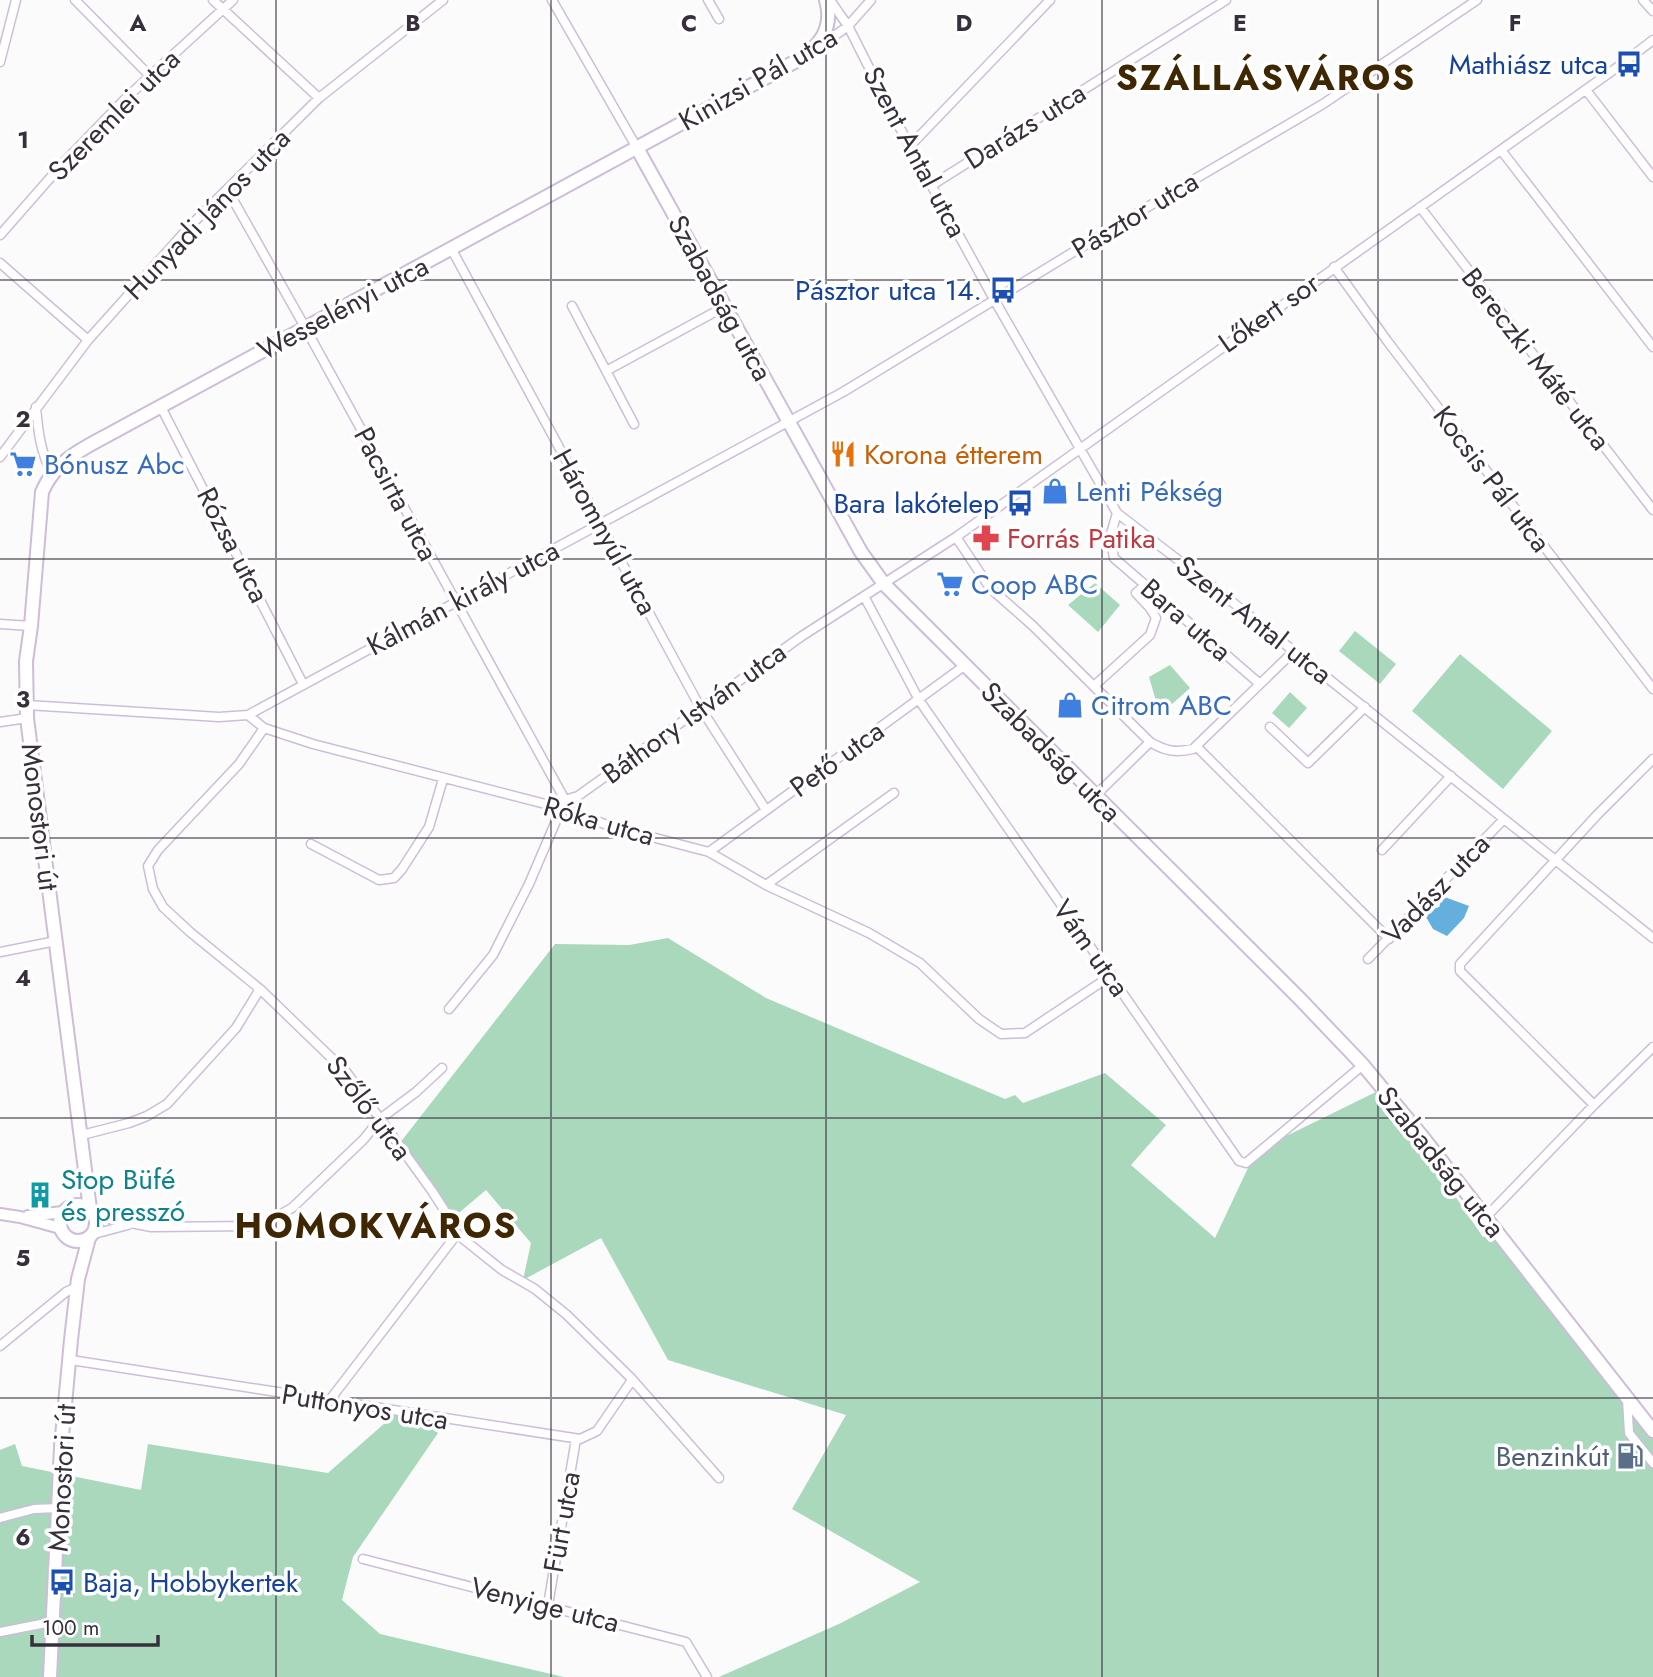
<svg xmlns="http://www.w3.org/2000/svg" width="1653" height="1677" font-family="Jost,sans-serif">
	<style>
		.green { fill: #a9d8bd }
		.water { fill: #65afdf }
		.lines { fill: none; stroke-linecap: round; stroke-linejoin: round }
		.minor-casing { stroke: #cdbddb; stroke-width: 11 }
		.tertiary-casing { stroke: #cdbddb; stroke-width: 14 }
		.secondary-casing { stroke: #cdbddb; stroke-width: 16 }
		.primary-casing { stroke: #cdbddb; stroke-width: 16 }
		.minor { stroke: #fff; stroke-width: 8 }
		.tertiary { stroke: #fff; stroke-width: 10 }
		.secondary { stroke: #fff; stroke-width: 12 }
		.primary { stroke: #fff; stroke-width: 12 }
		.grid { fill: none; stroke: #37303c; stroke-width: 2; stroke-opacity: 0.55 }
		.labels { text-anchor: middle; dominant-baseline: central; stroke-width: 7; stroke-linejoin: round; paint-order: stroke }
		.transit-label { font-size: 28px; fill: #164399; stroke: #fff; text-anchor: end }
		.street-label { font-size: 28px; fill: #37303c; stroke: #fff }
		.food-label { font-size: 28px; fill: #c56008; stroke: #fff; text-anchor: start }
		.shop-label { font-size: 28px; fill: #366cbe; stroke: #fff; text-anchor: start }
		.health-label { font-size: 28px; fill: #be3a42; stroke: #fff; text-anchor: start }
		.culture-label { font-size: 28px; fill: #0d838f; stroke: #fff; text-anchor: start }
		.service-label { font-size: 28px; fill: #4e5e75; stroke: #fff; text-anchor: end }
		.district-label { font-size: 35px; font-weight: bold; letter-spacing: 2px; fill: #3e2702; stroke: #fff }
		.grid-label { font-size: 23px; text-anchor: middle; font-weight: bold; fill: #37303c; stroke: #fff; stroke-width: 7; stroke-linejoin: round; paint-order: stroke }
	</style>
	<rect width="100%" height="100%" fill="#fbfbfb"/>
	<path class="green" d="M1095 583 1120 605 1098 632 1068 605Z
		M1355 631 1396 664 1380 684 1339 651Z
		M1460 654 1552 731 1503 789 1412 711Z
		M1170 665 1190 688 1171 705 1156 701 1149 677Z
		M1290 692 1307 708 1289 728 1272 713Z
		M668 938 766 998 1005 1099 1015 1095 1023 1103 1105 1073 1166 1125 1131 1165 1215 1238 1256 1151 1382 1089 1483 1237 1490 1231 1653 1437V1677H719L841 1623 920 1582 792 1509 846 1415 668 1360 601 1238 523 1280 531 1243 486 1190 454 1217 396 1148 555 944 629 945Z
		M402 1408 438 1433 353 1557 342 1600 380 1634 564 1677H0V1450L15 1444 22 1466 141 1490 148 1444 328 1473Z"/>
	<path class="water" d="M1442 896 1469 906 1464 918 1447 936 1433 929 1426 917 1432 906 1437 908 1440 906 1439 899Z"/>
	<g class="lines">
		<g class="minor-casing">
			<path id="minor" d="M75 0 150 76
				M213 0 319 98
				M552 0 637 148
				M708 0 719 19
				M830 0 848 26 895 119 995 301 1117 513 1216 589 1653 938
				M1643 0 1653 11
				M819 47 848 26 871 0
				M0 62 16 0
				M1586 90 1653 177
				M910 146 1050 0
				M1501 150 1653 347
				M932 185 1226 0
				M227 189 301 320 565 800
				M1420 207 1653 510
				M0 235 65 161 126 98 233 0
				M452 250 700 707 766 810
				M0 263 88 340
				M1334 267 1388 342 1653 689
				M572 306 634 424
				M606 371 724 307
				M36 407C38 429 40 453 52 472
				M161 407 303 684
				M0 457 88 340 191 225 319 98 443 0
				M1117 513 1110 537 1114 558 1260 684
				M956 537 990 588 1032 625 1150 742C1165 751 1176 753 1193 749L1294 651
				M864 596 919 700 1239 1161 1246 1163 1363 1065
				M0 624 31 626
				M1094 686 1150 635 1156 618 1150 608 1136 593 1145 585
				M27 705 219 717 248 715 264 728 313 744 561 808 610 826 709 852 766 885 869 933 920 963 979 1019 1001 1034 1025 1033 1112 975
				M248 715 843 392 1159 200 1323 104 1477 0
				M0 722 27 718
				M1270 727 1308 763 1365 707
				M264 728 239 764 158 850 148 866 153 889 163 907 190 932 260 989 347 1073 432 1191 452 1222 457 1234 502 1270 535 1289 567 1315 630 1377 719 1478
				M1196 746 1389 939
				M1095 796 1150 742
				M311 844 379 880 394 878 402 869 429 827 443 779
				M1382 850 1451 776
				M709 852 964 666
				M766 885 894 793
				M0 952 56 941
				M1368 959 1504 819
				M449 1009 493 955 529 884 565 800 578 796 802 636 956 537 1619 66 1653 40
				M1594 1105 1460 971V964L1597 815 1653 759
				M82 1135 129 1123 147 1116 167 1104 236 1028 260 989
				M96 1216 151 1227 259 1226 292 1208 364 1139 380 1119 416 1092 442 1068
				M1486 1217 1594 1105 1653 1047
				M94 1234 128 1225
				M0 1346 66 1292 77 1287
				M71 1360 580 1439 597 1431 632 1380
				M1627 1399 1629 1433 1653 1463
				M329 1401 457 1234
				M0 1518 34 1509 59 1508
				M363 1559 686 1642 707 1677
				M548 1605 576 1439
				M0 1632 51 1622"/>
		</g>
		<g class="tertiary-casing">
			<path id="tertiary" d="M0 1214 20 1217 60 1228
				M28 1216 63 1212"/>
		</g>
		<g class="secondary-casing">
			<path id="secondary" d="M637 148 861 552 884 584 1300 999 1363 1065 1421 1135 1653 1431"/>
		</g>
		<g class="primary-casing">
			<path id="primary" d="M60 1223a18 18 0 1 1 36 0a18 18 0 1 1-36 0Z
				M90 1209 27 718 26 661 31 626 42 492C56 458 89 446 119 429L798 60C820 46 834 28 826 0
				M50 1677 61 1447 71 1340 78 1279 89 1238"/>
		</g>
		<use href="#minor" class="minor"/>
		<use href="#tertiary" class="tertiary"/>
		<use href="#secondary" class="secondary"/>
		<use href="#primary" class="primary"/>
	</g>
	<path class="grid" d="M276 0V1677M551 0V1677M826 0V1677M1102 0V1677M1378 0V1677M0 280H1653M0 559H1653M0 838H1653M0 1118H1653M0 1398H1653"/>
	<defs>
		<g id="bus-bare" transform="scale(2.1)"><path d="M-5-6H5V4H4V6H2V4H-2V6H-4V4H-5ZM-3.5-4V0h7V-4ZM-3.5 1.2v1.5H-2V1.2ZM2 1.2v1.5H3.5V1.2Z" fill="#1a4fb4" stroke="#fff" stroke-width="2.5" paint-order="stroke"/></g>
		<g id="restaurant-bare" transform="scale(2.1)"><path d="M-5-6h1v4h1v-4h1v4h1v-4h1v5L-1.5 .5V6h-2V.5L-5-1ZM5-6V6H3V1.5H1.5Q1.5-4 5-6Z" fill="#e8710a" stroke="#fff" stroke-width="2.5" paint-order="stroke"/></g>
		<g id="supermarket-bare" transform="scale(2.1)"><path d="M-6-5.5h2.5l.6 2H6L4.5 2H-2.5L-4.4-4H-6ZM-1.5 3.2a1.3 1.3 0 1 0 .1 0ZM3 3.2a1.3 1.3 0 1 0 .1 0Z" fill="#3f7fe0" stroke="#fff" stroke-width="2.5" paint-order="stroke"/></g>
		<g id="shop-bare" transform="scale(2.1)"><path d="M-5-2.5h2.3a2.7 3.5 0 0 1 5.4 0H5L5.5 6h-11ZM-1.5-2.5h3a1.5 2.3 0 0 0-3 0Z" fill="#3f7fe0" stroke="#fff" stroke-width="2.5" paint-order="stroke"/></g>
		<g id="pharmacy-bare" transform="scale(2.1)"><path d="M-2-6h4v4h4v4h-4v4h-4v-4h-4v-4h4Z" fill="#e0444e" stroke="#fff" stroke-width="2.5" paint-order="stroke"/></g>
		<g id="building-bare" transform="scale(2.1)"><path d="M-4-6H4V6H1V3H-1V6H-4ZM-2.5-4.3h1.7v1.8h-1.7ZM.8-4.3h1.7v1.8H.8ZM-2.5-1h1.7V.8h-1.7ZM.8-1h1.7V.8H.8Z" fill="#0f9aa8" stroke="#fff" stroke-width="2.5" paint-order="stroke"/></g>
		<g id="fuel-bare" transform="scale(2.1)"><path d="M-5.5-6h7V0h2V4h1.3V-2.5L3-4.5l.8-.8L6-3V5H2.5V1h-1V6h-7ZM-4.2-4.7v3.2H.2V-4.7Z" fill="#5c6f8a" stroke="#fff" stroke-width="2.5" paint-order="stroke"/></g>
	</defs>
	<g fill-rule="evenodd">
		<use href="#bus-bare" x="1629" y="64"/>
		<use href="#bus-bare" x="1003" y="290"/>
		<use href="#restaurant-bare" x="843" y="454"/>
		<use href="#supermarket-bare" x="23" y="464"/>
		<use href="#shop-bare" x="1055" y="491"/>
		<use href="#bus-bare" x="1020" y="503"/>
		<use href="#pharmacy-bare" x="986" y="538"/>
		<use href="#supermarket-bare" x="950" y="584"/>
		<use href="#shop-bare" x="1070" y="705"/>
		<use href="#building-bare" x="40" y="1195"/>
		<use href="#fuel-bare" x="1630" y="1456"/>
		<use href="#bus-bare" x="62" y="1582"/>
	</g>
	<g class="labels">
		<g class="transit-label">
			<text x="1608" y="64">Mathiász utca</text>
			<text x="982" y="290">Pásztor utca 14.</text>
			<text x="999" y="503">Bara lakótelep</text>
			<text x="83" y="1582" text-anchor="start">Baja, Hobbykertek</text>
		</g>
		<g class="street-label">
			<text transform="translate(758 79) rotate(-30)">Kinizsi Pál utca</text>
			<text transform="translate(114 115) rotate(-45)">Szeremlei utca</text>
			<text transform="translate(1025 126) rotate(-32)">Darázs utca</text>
			<text transform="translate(915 152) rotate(62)">Szent Antal utca</text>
			<text transform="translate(207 214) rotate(-46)">Hunyadi János utca</text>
			<text transform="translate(1135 215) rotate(-31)">Pásztor utca</text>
			<text transform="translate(720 298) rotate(61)">Szabadság utca</text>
			<text transform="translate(343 308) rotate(-28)">Wesselényi utca</text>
			<text transform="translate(1269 313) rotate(-35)">Lőkert sor</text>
			<text transform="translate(1536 359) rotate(52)">Bereczki Máté utca</text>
			<text transform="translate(1492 479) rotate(53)">Kocsis Pál utca</text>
			<text transform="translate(396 494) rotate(62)">Pacsirta utca</text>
			<text transform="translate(605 532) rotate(61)">Háromnyúl utca</text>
			<text transform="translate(233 545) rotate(63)">Rózsa utca</text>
			<text transform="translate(463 598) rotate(-28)">Kálmán király utca</text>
			<text transform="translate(1186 620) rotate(41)">Bara utca</text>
			<text transform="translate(1254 620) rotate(38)">Szent Antal utca</text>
			<text transform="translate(694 713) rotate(-36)">Báthory István utca</text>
			<text transform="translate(1051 752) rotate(45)">Szabadság utca</text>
			<text transform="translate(837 759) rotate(-36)">Pető utca</text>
			<text transform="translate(40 817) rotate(83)">Monostori út</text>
			<text transform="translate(599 821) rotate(16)">Róka utca</text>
			<text transform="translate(1436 889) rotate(-46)">Vadász utca</text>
			<text transform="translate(1091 948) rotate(55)">Vám utca</text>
			<text transform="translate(369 1108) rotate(53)">Szőlő utca</text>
			<text transform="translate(1441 1162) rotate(51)">Szabadság utca</text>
			<text transform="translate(365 1407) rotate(9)">Puttonyos utca</text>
			<text transform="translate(62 1478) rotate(-87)">Monostori út</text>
			<text transform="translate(562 1522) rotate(-80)">Fürt utca</text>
			<text transform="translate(545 1605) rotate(14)">Venyige utca</text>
		</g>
		<g class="food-label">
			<text x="864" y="454">Korona étterem</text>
		</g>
		<g class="shop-label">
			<text x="44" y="464">Bónusz Abc</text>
			<text x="1076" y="491">Lenti Pékség</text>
			<text x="971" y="584">Coop ABC</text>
			<text x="1091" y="705">Citrom ABC</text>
		</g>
		<g class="health-label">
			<text x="1007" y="538">Forrás Patika</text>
		</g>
		<g class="culture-label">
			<text x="61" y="1179">Stop Büfé<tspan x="61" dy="32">és presszó</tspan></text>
		</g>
		<g class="service-label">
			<text x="1609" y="1456">Benzinkút</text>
		</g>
		<g class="district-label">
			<text x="1266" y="78">SZÁLLÁSVÁROS</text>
			<text x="376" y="1226">HOMOKVÁROS</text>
		</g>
	</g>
	<g class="grid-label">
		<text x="138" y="31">A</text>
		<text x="413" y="31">B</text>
		<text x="689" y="31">C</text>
		<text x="964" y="31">D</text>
		<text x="1240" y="31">E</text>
		<text x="1515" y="31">F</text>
		<text x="23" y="148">1</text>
		<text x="23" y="427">2</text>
		<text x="23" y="707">3</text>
		<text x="23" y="986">4</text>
		<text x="23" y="1266">5</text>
		<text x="23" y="1545">6</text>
	</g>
	<path d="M32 1635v10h126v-10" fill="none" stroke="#37303c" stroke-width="3.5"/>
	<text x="42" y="1635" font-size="21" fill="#37303c" stroke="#ffffff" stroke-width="5" paint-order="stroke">100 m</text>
</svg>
